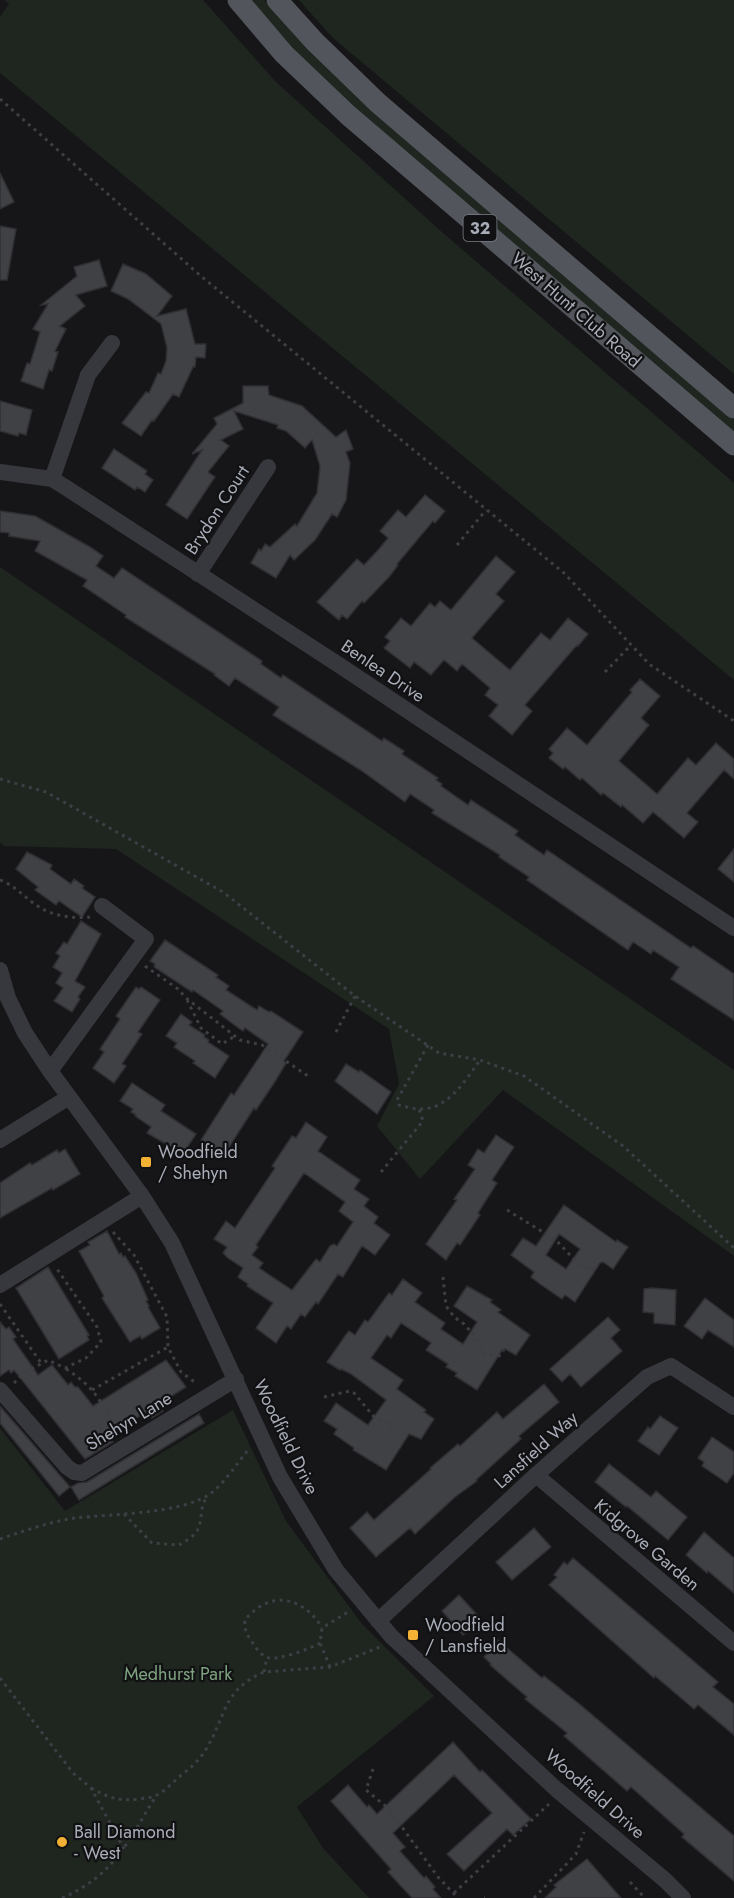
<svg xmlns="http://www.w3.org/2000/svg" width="734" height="1898" font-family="Jost,sans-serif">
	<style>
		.green { fill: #1e261f }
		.building { fill: #404145; stroke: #303034; stroke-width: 1.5; fill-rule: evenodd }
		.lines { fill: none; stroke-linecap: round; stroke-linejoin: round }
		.path { stroke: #3d3f44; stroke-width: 3; stroke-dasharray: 3 4.5; stroke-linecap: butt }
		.minor { stroke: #37383d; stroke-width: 16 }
		.major { stroke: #53555c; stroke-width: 21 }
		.poi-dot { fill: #f2b134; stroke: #111113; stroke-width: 2 }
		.labels { text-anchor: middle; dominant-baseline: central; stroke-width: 4.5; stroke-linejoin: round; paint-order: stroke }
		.shield { fill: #111113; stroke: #7b7e86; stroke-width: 1.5 }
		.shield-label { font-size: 16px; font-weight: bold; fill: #a8adb8 }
		.street-label { font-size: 18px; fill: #a8adb8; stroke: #111113 }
		.poi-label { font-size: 18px; fill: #a8adb8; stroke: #111113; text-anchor: start }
		.park-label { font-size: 18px; fill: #7fa381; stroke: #111113 }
	</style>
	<rect width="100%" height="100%" fill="#161618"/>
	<path class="green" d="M4 0H203L276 82 443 233 734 483V680L0 73V17L9 4Z
		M248 0H264L323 64 371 108 734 420V434L339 94 296 52Z
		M299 0H734V374L333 38Z
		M0 567 734 1070V1256L503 1090 420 1179 377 1126 399 1084 389 1029 116 849 4 846 0 842Z
		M233 1410 286 1521 362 1624 434 1696 297 1807 323 1848 369 1898H0V1428L65 1511Z"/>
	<path class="building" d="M0 173 14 202 0 209Z
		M0 226 16 229 7 280H0Z
		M99 260 107 286 76 295 85 306 60 326 66 329 55 351 58 352 52 371 49 370 43 389 21 381 27 363 30 364 40 332 33 329 48 304 41 305 77 276 74 267Z
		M123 264 146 274 172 296 157 316 186 309 195 344H206L205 358 196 357 195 367H193L179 397 173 394 154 421 152 420 141 436 122 423 146 392 149 393 158 373 161 374 166 361 167 348 161 324 128 299 111 291Z
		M243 386H268L269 395 302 406 336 437 346 430 353 449 346 452 350 463 346 500 337 517 332 514 315 540 294 560 290 555 276 578 251 563 259 549 261 551 265 544 270 547 295 524 297 526 317 493 320 466 312 440 305 448 286 431 277 428 278 425 234 411 243 429 221 440 229 446 208 472 215 477 187 519 166 505 202 450 192 454 217 424 214 418 243 403Z
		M0 401 32 410 26 435 19 433 18 436 0 431Z
		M114 449 147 471 145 474 153 480 145 492 137 487 135 490 102 468Z
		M425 495 445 511 435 523 433 521 397 564 398 565 389 577 364 603 362 601 347 619 342 615 339 620 317 602 357 559 364 565 379 549 388 538 380 531 398 510 406 517Z
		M0 511 35 516 90 547 103 556 96 566 114 578 122 568 262 661 261 664 281 678 283 675 382 741 384 738 404 751 402 754 438 778 436 780 442 784 441 786 468 805 471 800 518 831 515 835 544 855 547 850 691 948 693 946 734 974V1020L671 979 679 967 653 950 651 954 633 942 628 950 527 880 529 877 499 857 500 855 432 813 434 810 410 794 405 802 362 771 273 715 279 707 235 678 229 686 214 675 215 674 125 617 126 615 83 586 87 580 35 551 40 541 9 536V533L0 532Z
		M496 556 515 572 496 594 504 601 472 638 492 655 510 670 541 633 550 640 568 618 588 634 578 646 577 645 525 705 532 711 512 735 489 716 498 705 485 695 490 688 462 664 457 671 444 660 431 675 414 662 410 668 384 648 390 641 385 637 401 618 411 626 430 603 435 607 440 601 451 610Z
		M640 679 660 696 641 718 649 725 619 761 657 794 688 758 696 765 716 743 734 759V779L724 770 687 813 698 822 684 838 653 812 643 823 622 805 621 807 603 793 601 795 582 778 580 780 565 767 563 769 549 758 553 753 549 749 567 728 587 745 632 692 630 690Z
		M734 849V882L718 869Z
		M27 852 52 865 50 869 71 884 74 879 84 886 82 888 95 897 82 917 59 901 56 905 35 890 38 887 16 869Z
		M81 921 101 934 75 981 85 987 78 997 80 999 72 1012 54 1001 63 988 56 983 62 973 53 967 60 956 56 953 64 942 67 944Z
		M165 940 218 975 216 977 229 986 226 990 257 1010 259 1006 269 1012 271 1011 303 1032 284 1061 286 1063 276 1080 256 1110 254 1108 247 1119 224 1155 201 1140 231 1093 234 1095 268 1044 245 1028 243 1031 233 1024 220 1014 223 1011 193 990 192 992 154 967 155 964 150 961Z
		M136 987 139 989 141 987 160 1000 138 1032 142 1034 122 1064 126 1066 114 1083 93 1068 104 1052 100 1049 120 1019 116 1016Z
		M181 1014 192 1022 189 1025 205 1035 204 1037 209 1040 208 1042 229 1056 215 1078 193 1063 195 1061 174 1047 177 1043 166 1036Z
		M346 1064 359 1072 360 1070 391 1092 377 1114 335 1081Z
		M132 1083 165 1105 161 1111 196 1134 183 1154 147 1133 151 1127 135 1116 136 1115 131 1112 133 1109 120 1101Z
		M306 1122 327 1137 318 1151 360 1180 354 1189 369 1199 364 1206 378 1217 374 1223 390 1235 375 1255 362 1246 343 1277 338 1274 318 1304 316 1302 305 1317 301 1314 291 1329 287 1326 276 1343 256 1328 273 1303 247 1286 248 1284 238 1277 243 1268 228 1258 223 1253 227 1247 214 1239 226 1221 235 1228 275 1168 272 1166 292 1136 296 1138ZM304 1173 345 1202 339 1211 353 1222 337 1246 334 1244 330 1246 320 1262 316 1259 292 1290 259 1268 263 1263 252 1255 258 1247 256 1245Z
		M496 1135 514 1147 492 1180 497 1183 478 1213 480 1215 460 1245 457 1243 446 1260 426 1244 457 1200 454 1199 475 1169 468 1165 478 1149 484 1153Z
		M65 1149 80 1174 53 1190 52 1188 0 1218V1183L30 1163 32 1165 57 1150 59 1153Z
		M564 1205 616 1242 617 1240 628 1247 613 1269 603 1262 600 1263 575 1302 565 1295 562 1299 540 1284 531 1277 534 1272 511 1255 523 1238 536 1246ZM559 1234 580 1249 566 1269 546 1255Z
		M107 1231 119 1254 121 1253 123 1257 125 1256 136 1273 148 1300 146 1301 149 1306 148 1307 160 1328 142 1339 140 1336 130 1342 102 1298 104 1296 79 1251 90 1245 88 1242Z
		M48 1267 89 1335 87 1336 89 1340 59 1359 16 1288Z
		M403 1279 422 1293 415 1302 445 1323 441 1329 463 1344 477 1322 454 1306 467 1286 492 1300 490 1302 501 1310 498 1312 530 1335 516 1355 505 1349 504 1351 502 1350 477 1390 455 1376 457 1373 446 1367 448 1364 426 1350 431 1343 401 1323 391 1338 387 1335 371 1358 403 1380 397 1389 426 1410 424 1412 434 1419 421 1439 409 1434 386 1470 353 1450 354 1448 334 1434 337 1429 324 1421 336 1403 368 1425 386 1400 351 1374 341 1369 340 1370 327 1362 345 1336 349 1331 355 1335 365 1320 368 1322 389 1293 392 1295Z
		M652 1288 676 1290 675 1325 654 1323V1313L643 1312 644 1289Z
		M705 1298 734 1320V1347L708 1330 702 1339 684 1326Z
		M608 1317 620 1330 611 1338 622 1351 581 1387 570 1374 562 1382 550 1369Z
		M0 1322 6 1329 9 1327 16 1337 13 1339 38 1375 52 1365 68 1385 71 1382 75 1387H78L93 1406 166 1360 186 1387 159 1404 163 1411 152 1418 148 1411 108 1435 113 1442 85 1459 14 1370 11 1373 9 1370 0 1376Z
		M544 1384 559 1402 519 1436 521 1439 476 1480 477 1481 455 1497 415 1534 410 1528 376 1557 350 1528 367 1512 374 1520 431 1469 430 1468 458 1444 460 1446 497 1412 503 1419Z
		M0 1406 70 1487 59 1496 0 1423Z
		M199 1414 204 1423 79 1500 71 1487 78 1483 87 1482Z
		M660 1416 678 1428 659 1455 638 1441 648 1427 650 1429Z
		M712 1437 734 1452V1473L727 1483 702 1466 704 1462 698 1458Z
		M609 1464 651 1497 656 1491 687 1517 668 1540 627 1506 626 1507 595 1482Z
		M534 1528 551 1547 512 1580 496 1562Z
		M704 1532 734 1558V1593L708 1571 707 1573 686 1555Z
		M573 1558 718 1682 713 1687 734 1704V1735L698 1705 694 1709 655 1676 654 1678 549 1585 557 1577 554 1575 564 1562 567 1565Z
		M459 1595 481 1619 463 1635 442 1611Z
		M498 1640 542 1678 544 1676 583 1707 734 1836V1881L682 1837 684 1834 631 1787 627 1791 564 1736 567 1733 525 1699 527 1697 490 1665 491 1664 484 1657Z
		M453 1742 480 1772 482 1770 531 1819 513 1835 507 1829 464 1871 447 1854 492 1813 454 1775 393 1833 405 1847 400 1851 424 1878 426 1876 435 1887 433 1889 441 1898H412L388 1872 391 1869 331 1801 348 1785 367 1807 369 1805 377 1814Z
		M587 1859 621 1898H545L556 1887 554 1885Z"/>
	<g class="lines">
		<path class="path" d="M0 99 202 277 564 573 649 664 734 721
			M457 545 486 510
			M605 672 631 645
			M0 779 46 792 223 892 355 996 439 1053 480 1060 524 1076 623 1146 734 1248
			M0 880C16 886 26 899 39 907 53 916 74 919 90 917
			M145 966 178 989 186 998 240 1040 262 1045 308 1076
			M187 1000 201 1028 222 1044 235 1036
			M336 1032 355 996
			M428 1045 397 1100 399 1105C405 1106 412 1109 418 1109 447 1111 465 1081 480 1060
			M381 1172 423 1121 419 1109
			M507 1210 556 1240 581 1267 596 1269
			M113 1232 134 1255 167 1317 168 1347 181 1372 197 1384
			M443 1277 446 1306 455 1318 462 1322 476 1337 483 1353 501 1356
			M0 1304 41 1363
			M66 1369C93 1386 104 1403 116 1433
			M14 1383 24 1373 48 1360 65 1368 86 1358 101 1342 97 1327 57 1269
			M92 1390 168 1347
			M324 1397 350 1391 354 1393 375 1418 390 1424 396 1437
			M124 1514 152 1543 179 1545C186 1541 195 1536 198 1529 203 1518 199 1506 208 1496
			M0 1539C24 1531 49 1522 75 1518 111 1514 181 1514 210 1494 225 1483 237 1463 249 1449
			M320 1643C310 1649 279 1660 269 1658 261 1656 256 1648 252 1642 246 1633 244 1629 245 1619 251 1614 257 1607 265 1604 287 1593 311 1608 322 1628
			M330 1667 320 1643 322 1628 348 1612
			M264 1672 267 1657
			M0 1678 73 1773 91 1788 124 1849
			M373 1769 366 1790 389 1809 438 1877 458 1898
			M91 1788C107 1797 120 1802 139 1799 145 1798 152 1798 157 1795 165 1791 172 1783 179 1777 189 1769 198 1762 205 1751 227 1716 221 1691 264 1672L330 1667 380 1647
			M630 1882 645 1898
			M454 1893 549 1804
			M62 1898C115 1875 127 1842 156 1796
			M484 1898H485
			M534 1898 576 1854 584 1832"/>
		<path class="minor" d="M0 472 52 479 65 487 339 665 734 928
			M52 479 88 375 112 343
			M198 574 268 467
			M0 970 8 998 25 1033 50 1071 142 1196 172 1243 280 1477 336 1570 391 1636 556 1789 665 1880 683 1898
			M50 1071 146 939 102 906
			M0 1140 69 1097
			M0 1285 142 1196
			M0 1390 67 1467 74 1472 82 1473 236 1379
			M536 1475 734 1643
			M378 1621 536 1475 647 1377 671 1366 734 1407"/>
		<path class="major" d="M238 0 284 54 348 115 734 445
			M277 0 315 42 378 103 734 408"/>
	</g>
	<g class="poi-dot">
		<rect x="140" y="1156" width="12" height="12" rx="3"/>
		<rect x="407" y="1629" width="12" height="12" rx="3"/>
		<circle cx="62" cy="1842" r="6"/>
	</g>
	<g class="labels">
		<rect class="shield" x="463.5" y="215" width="33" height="26" rx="4.5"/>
		<g class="shield-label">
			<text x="480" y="228">32</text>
		</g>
		<g class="street-label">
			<text transform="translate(576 310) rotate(41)">West Hunt Club Road</text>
			<text transform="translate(217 510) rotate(-57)">Brydon Court</text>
			<text transform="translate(383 671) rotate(34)">Benlea Drive</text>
			<text transform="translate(129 1421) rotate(-31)">Shehyn Lane</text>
			<text transform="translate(286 1437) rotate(64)">Woodfield Drive</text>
			<text transform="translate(536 1450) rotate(-42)">Lansfield Way</text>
			<text transform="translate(647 1545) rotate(40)">Kidgrove Garden</text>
			<text transform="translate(595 1794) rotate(41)">Woodfield Drive</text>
		</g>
		<g class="poi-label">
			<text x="158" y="1152">Woodfield<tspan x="158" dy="21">/ Shehyn</tspan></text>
			<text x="425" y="1625">Woodfield<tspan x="425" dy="21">/ Lansfield</tspan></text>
			<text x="74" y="1832">Ball Diamond<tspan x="74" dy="21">- West</tspan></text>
		</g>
		<g class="park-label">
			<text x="178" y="1674">Medhurst Park</text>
		</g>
	</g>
</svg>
